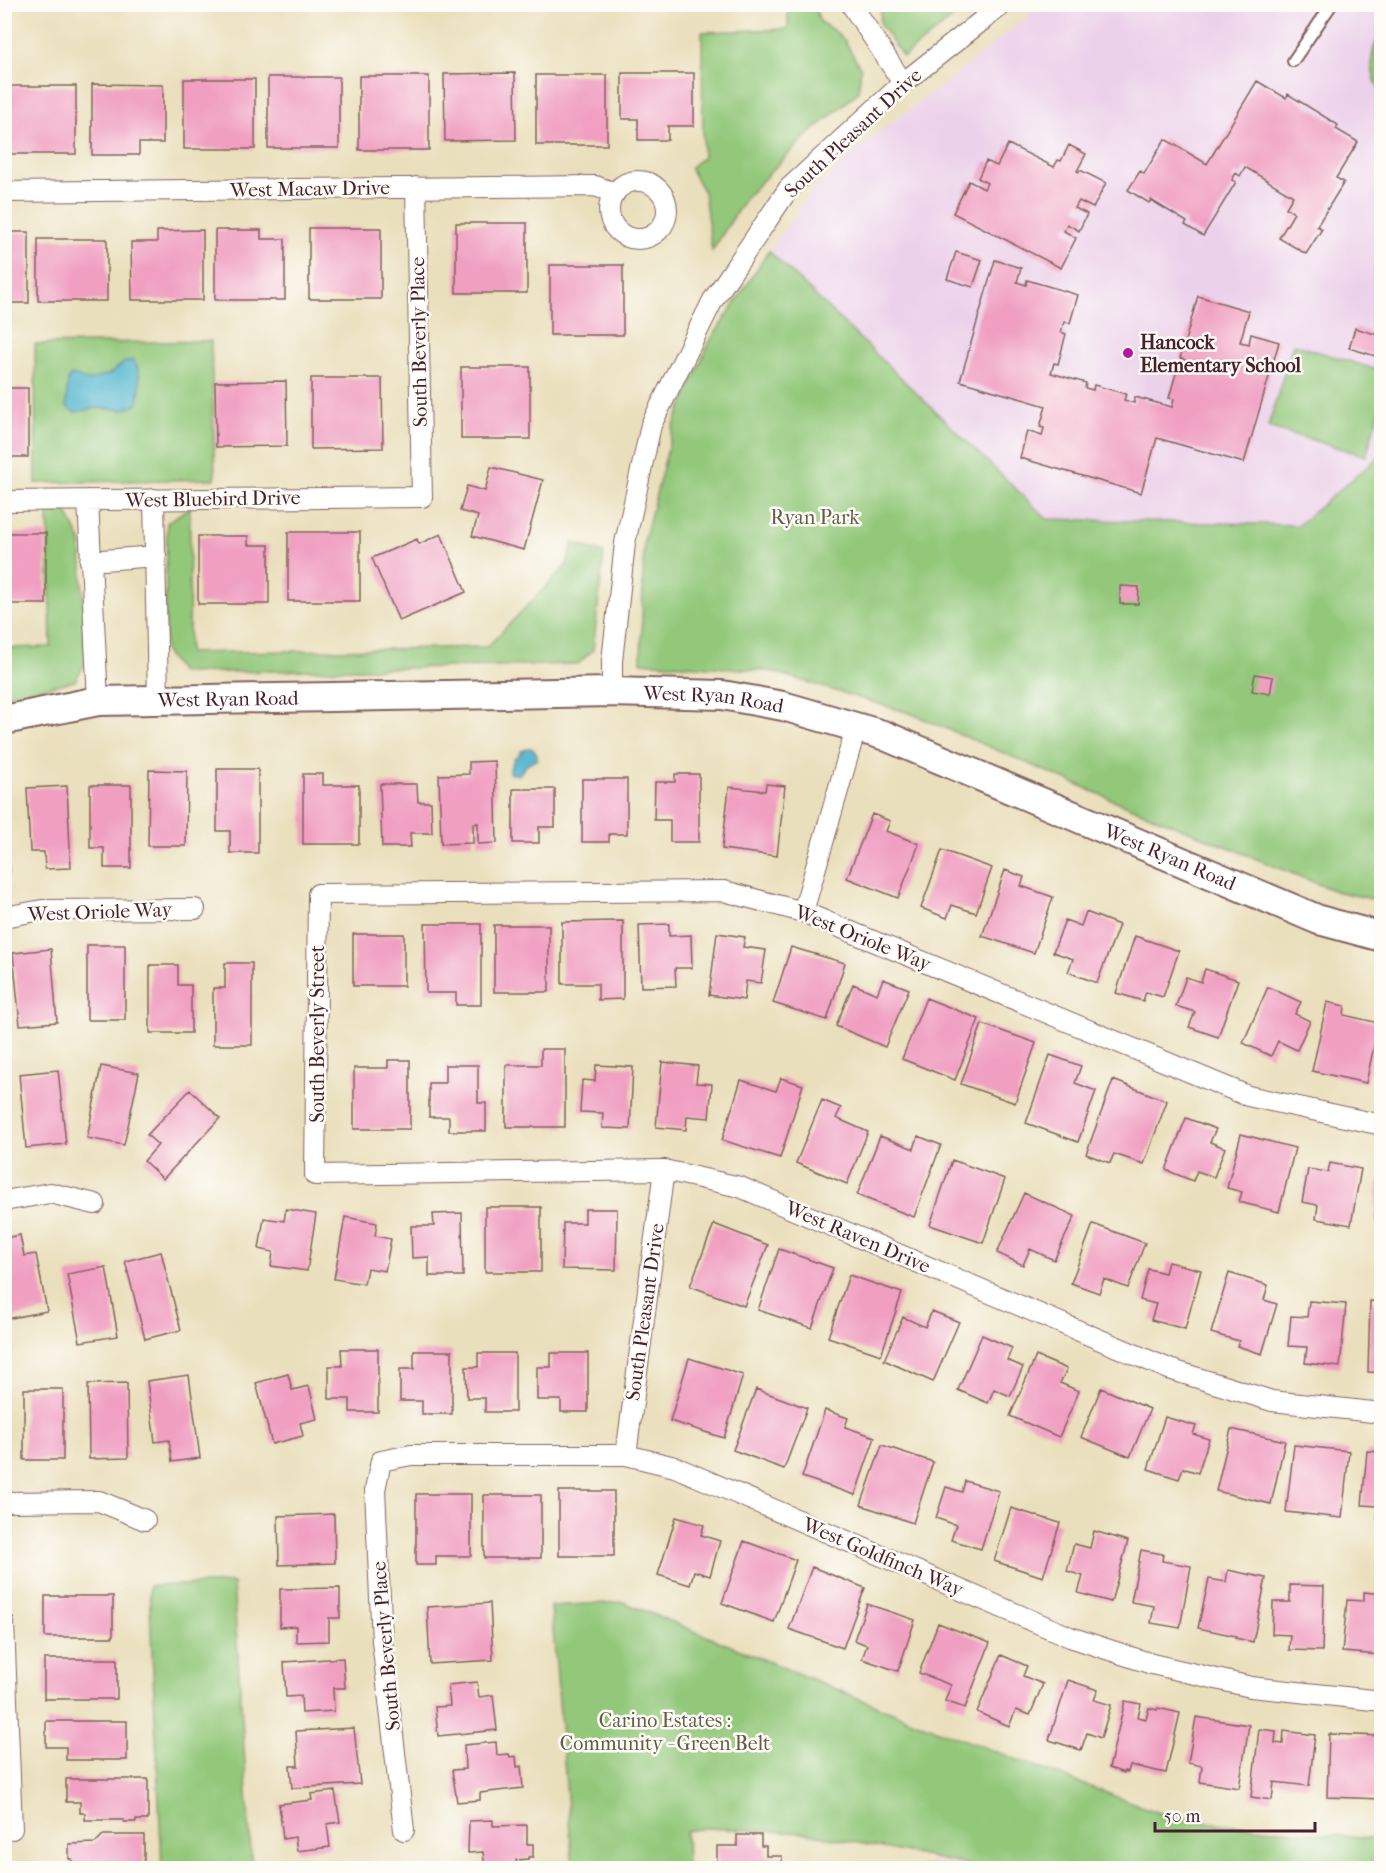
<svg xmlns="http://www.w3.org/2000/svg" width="1386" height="1873" font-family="'IM FELL French Canon',serif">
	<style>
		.built { fill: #ecd1ea }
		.green { fill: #93c87a; stroke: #6e7452; stroke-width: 1.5 }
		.water { fill: #4fb5ce; stroke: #4c6a7c; stroke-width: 1.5 }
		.building { fill: #f09fc1 }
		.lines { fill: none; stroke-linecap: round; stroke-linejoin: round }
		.lane-casing { stroke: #82625e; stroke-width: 14 }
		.street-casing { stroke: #82625e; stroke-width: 22 }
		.secondary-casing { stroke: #82625e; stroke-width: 32 }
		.lane { stroke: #fff; stroke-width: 10 }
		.street { stroke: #fff; stroke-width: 20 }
		.secondary { stroke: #fff; stroke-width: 28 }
		.poi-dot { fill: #b5179e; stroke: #fdfcf7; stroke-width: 2 }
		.labels { text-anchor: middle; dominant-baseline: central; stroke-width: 5; stroke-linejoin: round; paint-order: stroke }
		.street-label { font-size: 20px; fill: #4a1f2b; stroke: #fdfcf7 }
		.poi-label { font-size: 20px; font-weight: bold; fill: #4a1f2b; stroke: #fdfcf7; text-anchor: start }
		.park-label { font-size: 20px; fill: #645a47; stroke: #fdfcf7 }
	</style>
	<rect width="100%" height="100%" fill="#fdfcf7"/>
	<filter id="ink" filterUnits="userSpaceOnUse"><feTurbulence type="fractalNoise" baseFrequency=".0167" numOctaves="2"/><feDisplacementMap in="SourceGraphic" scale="12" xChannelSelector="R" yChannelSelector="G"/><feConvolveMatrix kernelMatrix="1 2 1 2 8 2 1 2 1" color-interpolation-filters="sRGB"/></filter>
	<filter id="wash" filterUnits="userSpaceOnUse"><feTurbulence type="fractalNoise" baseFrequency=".008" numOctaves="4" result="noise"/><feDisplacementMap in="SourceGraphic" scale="24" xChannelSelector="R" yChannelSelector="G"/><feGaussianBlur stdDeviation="1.35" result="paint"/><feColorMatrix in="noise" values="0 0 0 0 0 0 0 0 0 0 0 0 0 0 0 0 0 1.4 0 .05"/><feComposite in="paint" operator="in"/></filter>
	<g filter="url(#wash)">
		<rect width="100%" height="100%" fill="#eadfbc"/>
		<path class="built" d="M1041 5H1381V455L1298 525 1046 519 769 251 810 194 874 135 952 78Z"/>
		<path class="green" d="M788 5H814L820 22 836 32 845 41 861 69 858 92 802 140 746 197 712 251 704 192 690 168 703 157 702 32 788 29Z
			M881 5 968 4 970 5 903 57 880 24Z
			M1381 33 1382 92H1381C1369 73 1369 53 1381 33Z
			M769 251 1047 519 1298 525 1381 455V901L1335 891 1118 802 912 714 770 671 641 662 644 541 674 425 710 341Z
			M211 341 215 479 36 483 35 344Z
			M1293 344 1381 371V404L1366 456 1268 427Z
			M190 507 189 653 487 647 567 565 573 543 604 553 593 650 578 664 181 673 165 652 167 523Z
			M48 511 67 513 81 541 85 663 75 681 5 696 4 648 51 647Z
			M233 1583 252 1868H162L149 1586Z
			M623 1602 914 1721 1176 1819 1381 1840V1868H983L808 1833 706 1828 686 1831 687 1868H573L551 1606Z"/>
		<path class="water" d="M133 360C142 371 140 390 138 404L122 410 97 408 74 412 66 406 68 380 71 375C78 375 81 380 87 380 95 381 99 374 108 375L125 362Z
			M529 748C535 749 539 755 536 760L526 765 519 775 509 773C509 767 513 764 514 758L519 756 521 751Z"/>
		<g id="blocks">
			<path class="building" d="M515 73 516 140 445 141 444 74Z
				M622 73H694V126H668V140H638V119H622Z
				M536 75H607V145H536Z
				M359 76H429V150H359Z
				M268 77H339V148H268Z
				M184 79H255V149H184Z
				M1257 81 1286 98 1288 94 1338 125 1336 129 1358 142 1336 178 1344 182 1317 226 1322 229 1306 254 1279 238 1294 213 1286 208 1293 196 1245 167 1240 176 1236 173 1232 180 1236 182 1203 236 1185 225 1187 222 1151 200 1149 203 1128 190 1140 171 1144 174 1165 139 1207 164Z
				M92 84 163 85V143H139V155H92Z
				M6 86H76V154H6Z
				M1008 144 1054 167 1058 160 1061 161 1069 145 1086 154 1077 171 1079 172 1080 170 1106 183 1093 208 1079 201 1075 208 1087 214 1079 231 1067 224 1064 231 1076 238 1061 268 953 213 969 181 984 189 987 183 978 178 986 161 997 166Z
				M456 223H527V293H456Z
				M309 228H381V299H309Z
				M203 230V300H132L131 242H157V231Z
				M215 230H261V239H285V300H215Z
				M4 232H29V303H4Z
				M38 239H107V301H38Z
				M956 252 982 260 973 287 947 279Z
				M995 260 1021 268 1017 282 1026 285 1027 280 1078 295 1070 323 1064 322 1061 332 1066 334 1058 364 1054 363 1051 373 1086 383 1085 388 1093 390 1094 385 1126 394 1124 400 1134 403 1135 397 1172 407 1174 399 1169 398 1178 366 1183 368 1185 360 1180 358 1198 296 1249 311 1240 342 1249 344 1251 334 1279 342 1244 463 1157 438 1141 493 1020 458 1027 431 1042 436 1044 428 1040 427 1046 406 960 381Z
				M550 265H623V335H550Z
				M1355 328 1382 336V358L1349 348Z
				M461 367H530V439H461Z
				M311 378H382L383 448 311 449Z
				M286 381 287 446 216 447 215 382Z
				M4 388H28V457H4Z
				M491 467 543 480 524 550 472 536 478 516 460 511 467 486 485 491Z
				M288 532H360V601H288Z
				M4 533H46V604H4Z
				M441 534 466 592 399 621 372 558 417 539 419 544Z
				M198 536H248V545H269V604H198Z
				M1120 586 1139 587 1138 604H1120Z
				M1255 674 1273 677 1270 694 1252 691Z
				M495 761 497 843 478 844V823L473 824V843L441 844 439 775 469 774V762Z
				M217 769H258V853H230V831H217Z
				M149 770 187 771 186 846H148Z
				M303 774H323V785H359V844H303Z
				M675 774H699V842H670V820H654L655 782H675Z
				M582 779H627V834H609V842H582Z
				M380 784H417L418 802H431L432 833H410L411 847H382Z
				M766 784 785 786 777 856 722 849 729 787 765 791Z
				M90 785H131V868H104V848H90Z
				M67 786 71 868 45 869 44 852H30L27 788Z
				M513 789H555V827H539V843H513Z
				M872 814 890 821 886 831 919 844 898 898 847 878Z
				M4 841H6L10 872H4Z
				M942 850 992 868 976 913 952 905 947 918 921 908Z
				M1005 870 1024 877 1021 886 1053 897 1034 953 982 936Z
				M1086 912 1119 925 1097 983 1068 972 1073 959 1053 952 1065 920 1081 926Z
				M623 921V999L598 1000V984H562V922Z
				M425 924H481V1005H456V993H426Z
				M669 924V936L691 935 692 968H675L676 986 641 987 639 925Z
				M494 925H549V992H494Z
				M717 933 745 937 743 947 766 950 761 983 746 981 744 1000 709 995Z
				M353 934H404V986H353Z
				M1135 936 1179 951 1163 997 1146 992 1143 1001 1116 993Z
				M87 945H125V1020H87Z
				M791 947 845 963 827 1020 773 1003Z
				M51 949 57 1022 20 1025 13 953Z
				M225 963H252V1045H213V988H225Z
				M150 965H178V985H191V1033H150Z
				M1205 969 1238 980 1218 1037 1189 1027 1195 1012 1176 1006 1186 977 1201 982Z
				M883 979 909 989 885 1047 836 1026 853 984 877 994Z
				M1268 987 1301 1002 1295 1014 1310 1021 1297 1050 1278 1041 1271 1056 1243 1043Z
				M926 998 979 1019 955 1080 902 1059Z
				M1327 1002 1345 1006 1344 1015 1379 1023 1366 1083 1312 1071Z
				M982 1024 1036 1043 1015 1103 961 1084Z
				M541 1049H565V1127H506V1065H541Z
				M1050 1055 1081 1066 1075 1083 1096 1091 1078 1142 1026 1123Z
				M388 1060H410V1129H354V1068H388Z
				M662 1062 698 1066 696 1083 712 1084 709 1118 687 1116 686 1130 656 1127Z
				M445 1065H478V1103H486V1131H449V1117H429V1083H445Z
				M596 1065 633 1067 630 1129 602 1128 603 1113 580 1112 582 1080 595 1081Z
				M101 1066 139 1073 124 1145 87 1138Z
				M58 1070 66 1144 26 1148 19 1074Z
				M781 1078 803 1085 780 1158 722 1140 741 1080 776 1091Z
				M1113 1080 1167 1101 1144 1164 1114 1154 1110 1163 1086 1154Z
				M190 1090 220 1118 163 1179 144 1161 158 1145 147 1135Z
				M822 1100 841 1108 836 1118 868 1132 847 1184 796 1163Z
				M1186 1118 1216 1129 1210 1142 1225 1148 1214 1177 1197 1171 1193 1181 1166 1170Z
				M1241 1134 1295 1148 1279 1212 1239 1202 1242 1192 1227 1188Z
				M880 1136 914 1149 918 1136 941 1145 914 1217 857 1195Z
				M952 1160 1005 1179 983 1243 930 1225Z
				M1330 1163 1361 1169 1351 1225 1316 1219 1318 1205 1302 1202 1308 1169 1328 1172Z
				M1378 1184H1382V1220L1375 1219Z
				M1024 1193 1075 1216 1054 1260 1030 1249 1023 1265 997 1253Z
				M485 1207H541V1272H485Z
				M286 1209 316 1214 307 1271 271 1266 273 1252 259 1249 264 1218 284 1221Z
				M585 1209H617L616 1270 562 1269 563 1223H585Z
				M462 1213 463 1276H429V1257L412 1258 411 1226H434L433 1214Z
				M345 1217 377 1223 375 1236 391 1239 385 1271 367 1268 364 1284 334 1279Z
				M714 1224 768 1245 744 1306 690 1286Z
				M1093 1224 1145 1243 1128 1288 1104 1279 1099 1293 1071 1283Z
				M20 1235 24 1256 36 1254 47 1311 6 1319 5 1311V1238Z
				M779 1249 833 1268 812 1328 758 1310Z
				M161 1252 181 1330 145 1339 125 1261Z
				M1168 1262 1201 1270 1185 1329 1151 1320 1156 1304 1140 1300 1148 1269 1165 1273Z
				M106 1267 118 1336 80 1342 67 1274Z
				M1229 1273 1268 1285 1264 1300 1277 1304 1262 1354 1237 1346 1239 1341 1211 1333Z
				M849 1275 902 1293 881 1355 828 1337Z
				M1309 1301 1346 1304 1340 1367 1305 1363 1307 1347 1288 1346 1291 1316 1307 1317Z
				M1370 1301 1382 1302V1373L1368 1372Z
				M932 1311 959 1322 933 1382 884 1360 903 1317 925 1327Z
				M982 1335 1012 1348 1007 1360 1023 1367 1010 1396 994 1389 988 1403 958 1390Z
				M341 1349H378V1412H350V1399H329V1366H342Z
				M414 1351H452V1414H422V1401H400V1369H414Z
				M478 1353H515V1412H485V1398H467L466 1367H478Z
				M551 1353H588V1412H561V1400H537V1367H551Z
				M1036 1356 1067 1369 1060 1383 1079 1391 1059 1437 1010 1416Z
				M689 1358 743 1375 724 1438 670 1421Z
				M288 1374 292 1390 309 1386 317 1419 300 1423 303 1436 272 1444 256 1383Z
				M189 1375 200 1458 172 1462 169 1440 155 1442 147 1381Z
				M127 1383 128 1458 89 1459 88 1384Z
				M1101 1388 1150 1409 1130 1457 1081 1437Z
				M24 1389H63V1460H24Z
				M756 1389 807 1408 784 1469 733 1450Z
				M825 1410 848 1418 845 1427 875 1437 855 1495 802 1477Z
				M1165 1417 1196 1426 1193 1434 1209 1439 1198 1473 1183 1468 1179 1479 1148 1469Z
				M1231 1429 1285 1441 1271 1504 1216 1491Z
				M882 1445 933 1462 913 1523 861 1505Z
				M1294 1445 1349 1451 1342 1518 1286 1512Z
				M1367 1451 1382 1452V1520L1377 1519 1378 1506 1362 1505Z
				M965 1481 999 1491 981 1549 951 1540 956 1525 936 1518 946 1487 962 1492Z
				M559 1491H614V1556H559Z
				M416 1494H471V1556H436V1565H416Z
				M484 1495H541V1558H484Z
				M1011 1508 1060 1523 1043 1577 994 1561Z
				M334 1514 335 1563 279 1565 278 1516Z
				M676 1517 704 1525 701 1535 720 1541 710 1576 694 1571 690 1585 658 1575Z
				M1094 1531 1128 1541 1111 1602 1078 1593 1083 1576 1067 1571 1074 1544 1090 1548Z
				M744 1541 796 1560 774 1622 722 1603Z
				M1141 1550 1163 1554 1162 1561 1191 1566 1180 1628 1151 1623 1154 1606 1131 1602Z
				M812 1567 865 1588 843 1648 789 1629Z
				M1228 1570 1266 1578 1253 1642 1235 1638 1236 1636 1198 1628 1209 1579 1226 1582Z
				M1290 1585 1324 1586 1322 1651 1289 1650 1290 1635 1272 1634 1273 1602H1290Z
				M340 1588V1618H329V1641L296 1642V1626L280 1627V1589Z
				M1364 1592 1382 1594V1655L1342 1652 1347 1600 1364 1601Z
				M45 1596H113V1637H45Z
				M490 1603 493 1660 430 1664 427 1607Z
				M867 1604 915 1620 898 1671 862 1659 867 1645 854 1640Z
				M938 1623 990 1643 965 1708 945 1701 951 1685 919 1673Z
				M1001 1655 1027 1666 1023 1676 1043 1684 1030 1715 1016 1710 1009 1726 977 1712Z
				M343 1658 345 1688H333L334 1711 302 1713 301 1696 286 1697 284 1662Z
				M44 1659H117V1699H44Z
				M1068 1680 1098 1690 1094 1700 1111 1705 1101 1738 1087 1733 1081 1750 1049 1740Z
				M477 1682 479 1697 493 1695 497 1730 438 1736 435 1707 450 1706 448 1685Z
				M1125 1701 1141 1704 1138 1717 1146 1719 1149 1708 1157 1710 1158 1708 1180 1713 1166 1773 1130 1765 1128 1772 1124 1771V1773L1109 1768Z
				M1196 1717 1249 1725 1239 1788 1200 1782 1202 1766 1188 1763Z
				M46 1721H127V1760H66V1747H46Z
				M354 1728 360 1784 292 1788 290 1766H298L296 1731Z
				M1259 1729 1276 1731 1275 1743 1283 1744 1284 1731 1315 1735 1309 1786 1274 1782 1272 1800 1251 1797Z
				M1329 1734 1382 1736V1799L1327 1797Z
				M496 1742 497 1755 509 1754 510 1757 516 1756 517 1767 521 1766 523 1788 480 1793V1800L457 1802 452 1770 465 1769 464 1745Z
				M66 1779H148V1820H136V1822H124V1820H85V1813H80V1802H66Z
				M335 1791 340 1822 327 1824 330 1847 297 1851 295 1837 283 1839 279 1804 312 1800 311 1794Z
				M493 1820V1826L527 1825V1844H533V1857H528V1859L516 1860 517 1868H485L483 1852 468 1853 469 1821Z
				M103 1835H144V1868H73L72 1859H69V1844L95 1843Z
				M737 1835H761V1846H766V1856H782V1868H717V1846H737Z
				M929 1863 967 1866V1868H928Z"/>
		</g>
	</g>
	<g filter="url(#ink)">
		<use href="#blocks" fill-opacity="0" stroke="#82625e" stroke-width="1.5"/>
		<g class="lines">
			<g class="lane-casing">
				<path id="lane" d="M1293 61 1332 4"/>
			</g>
			<g class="street-casing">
				<path id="street" d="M851 4 903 83
					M609 210a29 29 0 1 1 58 0a29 29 0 1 1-58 0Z
					M4 192 595 186 615 193
					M154 499 158 699
					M88 500 98 701
					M4 501 422 497 416 187
					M90 561 156 556
					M612 692V661L625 543 651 425 713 300 789 188 903 83 1003 4
					M803 912 856 728
					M4 917 42 910 195 909
					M1382 1125 1248 1096 803 912 724 891 318 894 315 1175 664 1170 740 1187 1169 1369 1272 1401 1382 1413
					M4 1201 50 1193 95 1204
					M626 1455 664 1170
					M4 1502 99 1501 145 1520
					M4 1623 12 1829
					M404 1830 382 1641 375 1490 381 1461 411 1455H626L675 1467 1070 1637 1152 1664 1251 1687 1382 1701"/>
			</g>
			<g class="secondary-casing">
				<g id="secondary">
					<path id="s1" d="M4 720 98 701 612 692 722 695 783 706 883 735 1319 920 1382 937"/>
				</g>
			</g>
			<use href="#lane" class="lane"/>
			<use href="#street" class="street"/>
			<use href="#secondary" class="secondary"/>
		</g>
	</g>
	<circle class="poi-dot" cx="1128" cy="353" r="6"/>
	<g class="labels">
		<g class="street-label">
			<text transform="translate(853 133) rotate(-43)">South Pleasant Drive</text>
			<text transform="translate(310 189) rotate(-1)">West Macaw Drive</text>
			<text transform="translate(419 342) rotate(-91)">South Beverly Place</text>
			<text transform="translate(213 499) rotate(-1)">West Bluebird Drive</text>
			<text stroke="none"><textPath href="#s1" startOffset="226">West Ryan Road</textPath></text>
			<text stroke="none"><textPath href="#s1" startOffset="712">West Ryan Road</textPath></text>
			<text stroke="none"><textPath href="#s1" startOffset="1198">West Ryan Road</textPath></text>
			<text transform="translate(100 912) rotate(-2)">West Oriole Way</text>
			<text transform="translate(863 938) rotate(22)">West Oriole Way</text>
			<text transform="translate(317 1034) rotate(-90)">South Beverly Street</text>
			<text transform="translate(858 1237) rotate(23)">West Raven Drive</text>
			<text transform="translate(645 1312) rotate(-82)">South Pleasant Drive</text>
			<text transform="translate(883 1557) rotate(23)">West Goldfinch Way</text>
			<text transform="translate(386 1646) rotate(-95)">South Beverly Place</text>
		</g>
		<g class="poi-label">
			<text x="1140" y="342">Hancock<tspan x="1140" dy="23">Elementary School</tspan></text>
		</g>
		<g class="park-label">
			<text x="815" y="517">Ryan Park</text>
			<text x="665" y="1720">Carino Estates :<tspan x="665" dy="23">Community - Green Belt</tspan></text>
		</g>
	</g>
	<rect width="1386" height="1873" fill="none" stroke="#fdfcf7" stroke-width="24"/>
	<path d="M1155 1822v9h160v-9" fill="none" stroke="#4a1f2b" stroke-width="3"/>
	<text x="1164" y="1822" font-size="18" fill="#4a1f2b" stroke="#fdfcf7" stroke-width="4.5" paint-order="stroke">50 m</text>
</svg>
